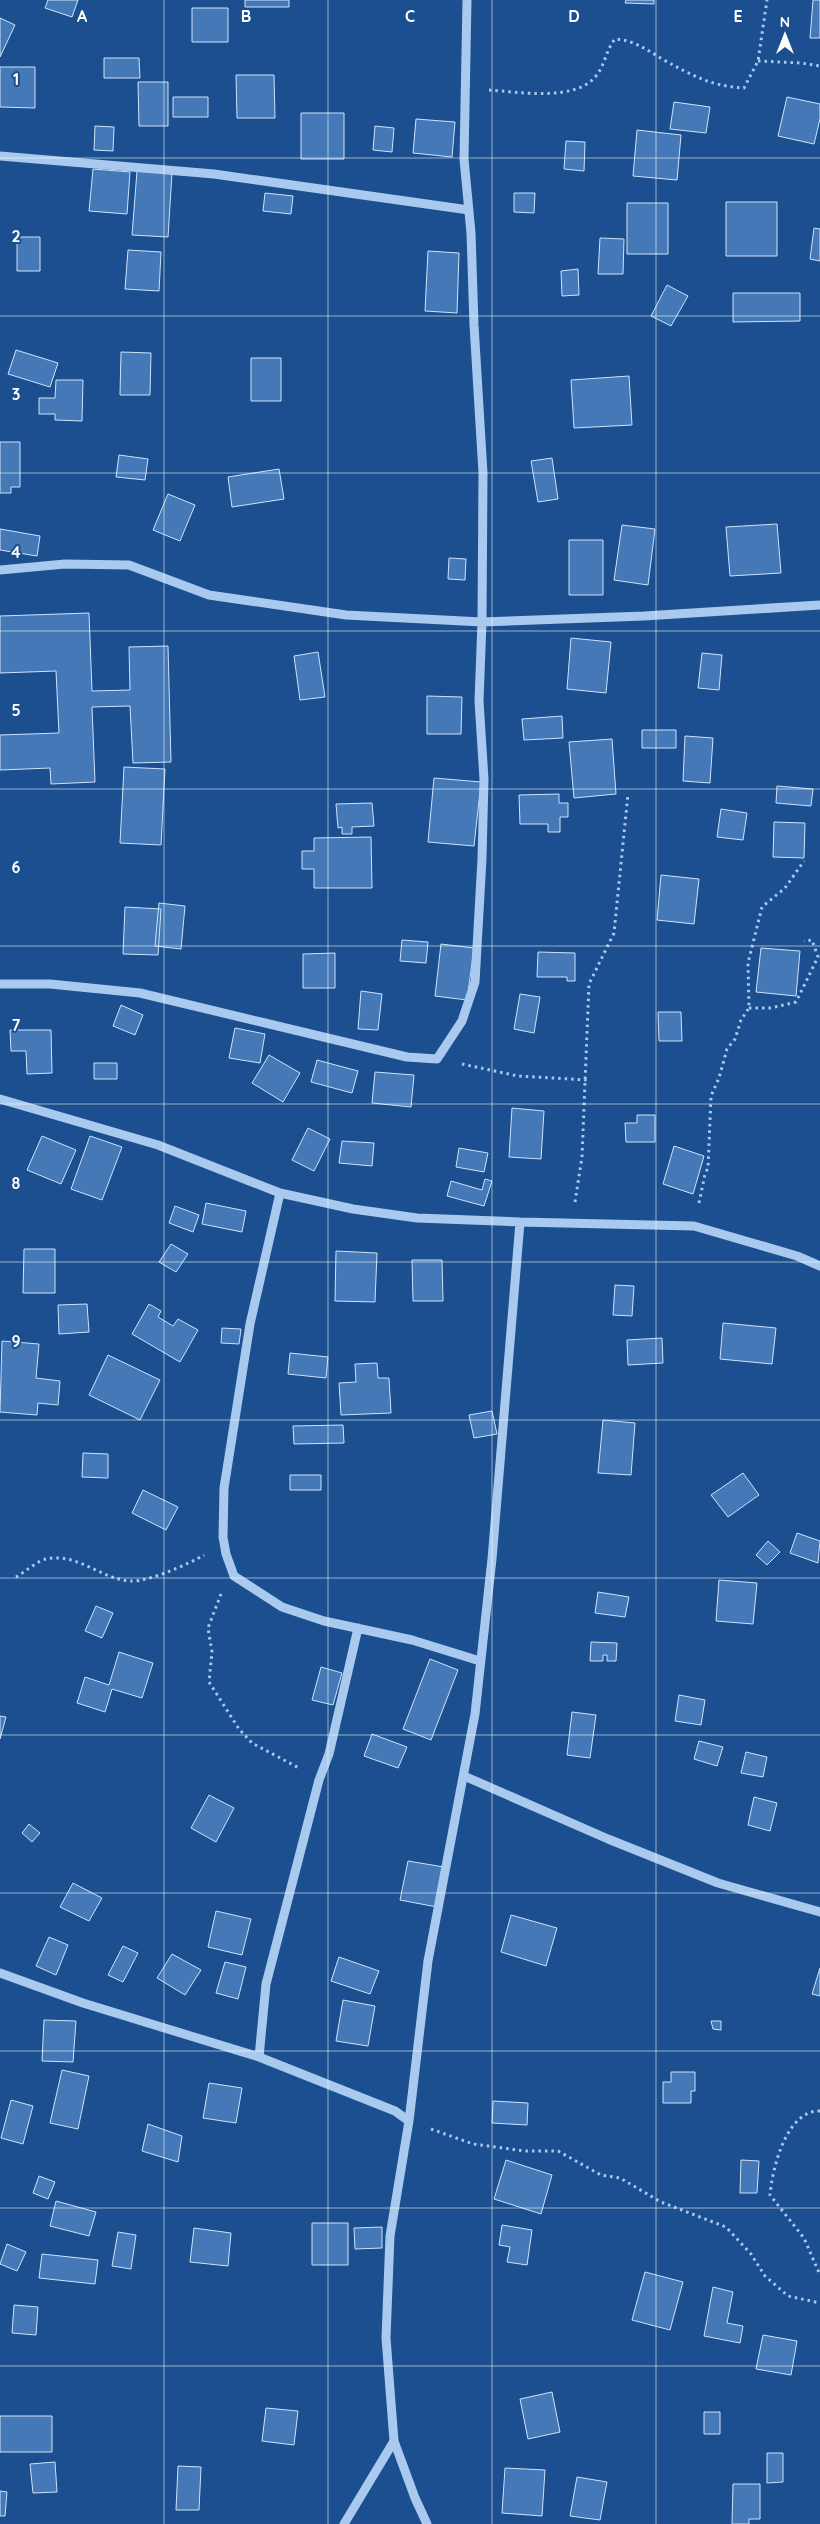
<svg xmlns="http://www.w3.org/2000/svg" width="820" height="2524" font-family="Quicksand,sans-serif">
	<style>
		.building { fill: #4478b7; stroke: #cfe3fa }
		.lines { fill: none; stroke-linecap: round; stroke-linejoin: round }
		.path { stroke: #a9c9ee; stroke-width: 3; stroke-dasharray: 2.5 4; stroke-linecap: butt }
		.minor { stroke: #a9c9ee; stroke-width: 9 }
		.grid { fill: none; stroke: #fff; stroke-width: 1; stroke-opacity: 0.55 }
		.grid-label { font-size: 16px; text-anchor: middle; font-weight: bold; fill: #fff; stroke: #1b4f8f; stroke-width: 4; stroke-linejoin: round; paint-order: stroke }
	</style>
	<rect width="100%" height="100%" fill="#1b4f8f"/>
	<path class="building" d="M48 0H78L72 17 45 8Z
		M245 0H289V7H245Z
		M626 0H654V4L625 3Z
		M813 0H820V38H810Z
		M192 8H228V42H192Z
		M0 18 15 25 0 57Z
		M104 58H139L140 78H104Z
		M0 67H35V108L0 107Z
		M236 75H274L275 118H237Z
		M138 82H168V126H139Z
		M173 97H208V117H173Z
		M787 97 820 104V119L814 144 778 136Z
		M674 102 710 107 706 133 670 129Z
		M301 113H344V159H301Z
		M416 119 455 122 452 157 413 153Z
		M95 126 114 127 113 151 94 150Z
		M375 126 394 128 392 152 373 150Z
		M637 130 681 135 677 180 633 176Z
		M566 141 585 142 584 171 564 169Z
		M93 169 130 172 127 214 89 211Z
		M137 171 172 173 168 237 132 235Z
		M265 193 293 196 291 214 263 211Z
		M514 193H535L534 213 514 212Z
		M726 202H777V256H726Z
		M627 203H668V254H627Z
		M814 228 820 229V261L810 259Z
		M17 237H40V271H17Z
		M600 238 624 239 623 274H598Z
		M128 250 161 252 159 291 125 289Z
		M428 251 459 253 457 313 425 311Z
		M578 269 579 295 562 296 561 271Z
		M667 285 688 296 671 326 651 316Z
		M733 293H800V321L733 322Z
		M16 350 58 363 50 387 8 374Z
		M121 352 151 353 150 395H120Z
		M251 358H281V401H251Z
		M629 376 632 425 574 428 571 380Z
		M56 380H83L82 421 55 420V414H39V398H55Z
		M0 442H20V487H11V493H0Z
		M119 455 148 459 145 480 116 477Z
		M552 458 558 499 538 502 531 461Z
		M279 469 284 499 232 507 228 477Z
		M168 494 195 505 180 541 153 530Z
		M777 524 781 573 730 576 726 527Z
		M622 525 655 529 648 585 614 580Z
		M0 529 40 536 37 556 0 550Z
		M569 540H603V595H569Z
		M449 558 466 559 465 580 448 579Z
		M89 613 92 691 130 690 129 647 168 646 171 762 133 763 130 706 92 707 95 782 51 784 50 768 0 770V735L59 733 56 671 0 673V616Z
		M571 638 611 642 606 693 567 689Z
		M318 652 325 697 300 700 294 656Z
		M702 653 722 655 719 690 698 688Z
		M427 696 462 697 461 734H427Z
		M562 716 563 738 524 740 522 719Z
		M642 730H676V748H642Z
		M685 736 713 738 710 783 683 781Z
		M612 739 616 794 574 798 569 742Z
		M124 767 165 769 161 845 120 843Z
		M434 778 481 782 474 846 428 842Z
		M777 786 813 789 811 806 776 803Z
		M559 794V803H568V817H560V832H548V824H520L519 795Z
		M372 803 374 826 352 827V834H342V827L338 828 336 804Z
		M721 809 747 813 743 840 717 837Z
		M774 822 805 823 804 858 773 857Z
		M371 837 372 888H314V869H302V851H314V838Z
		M661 875 699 879 694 924 657 920Z
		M159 903 185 906 181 949 155 946Z
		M125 907 161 909 158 955 123 954Z
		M402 940 428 942 426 963 400 961Z
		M441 944 474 948 467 1000 435 996Z
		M761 948 800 951 796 996 756 992Z
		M538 952 575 953V981H567V977H537Z
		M335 953V988H303V954Z
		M361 991 382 994 378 1030 358 1029Z
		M520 994 540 997 534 1033 514 1029Z
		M121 1005 143 1015 135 1035 113 1026Z
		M658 1012H681L682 1041H659Z
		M235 1028 265 1034 260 1063 229 1058Z
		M10 1030H51L52 1073 27 1074 26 1051H11Z
		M269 1055 300 1073 283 1102 252 1083Z
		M317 1060 358 1071 352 1093 311 1082Z
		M94 1063H117V1079H94Z
		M375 1072 414 1075 411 1107 372 1103Z
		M512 1108 544 1111 541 1159 509 1157Z
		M637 1115H655V1142H626L625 1123H637Z
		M308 1128 330 1139 314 1171 292 1160Z
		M42 1136 76 1150 61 1184 27 1170Z
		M90 1136 122 1147 102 1200 71 1189Z
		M342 1141 374 1143 372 1166 339 1163Z
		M674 1146 704 1156 693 1194 663 1184Z
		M459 1148 488 1153 484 1172 456 1167Z
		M485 1179 492 1181 484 1206 447 1196 451 1181 482 1190Z
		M206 1203 246 1211 242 1232 202 1224Z
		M175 1206 199 1215 193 1232 169 1223Z
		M171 1244 188 1254 176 1272 159 1262Z
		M24 1249H55V1293H23Z
		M336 1251 377 1253 375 1302 335 1301Z
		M412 1260H442L443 1301H413Z
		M615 1285 634 1286 632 1316 613 1315Z
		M87 1304 89 1332 59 1334 58 1305Z
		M149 1304 161 1311 158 1317 173 1326 178 1319 198 1330 180 1362 132 1334Z
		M723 1323 776 1328 772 1364 720 1359Z
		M222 1328 241 1329 239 1344 221 1343Z
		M662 1338 663 1363 628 1365 627 1340Z
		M2 1341 39 1344 36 1378 60 1381 58 1405 38 1403 37 1415 0 1412Z
		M290 1353 328 1357 326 1378 288 1374Z
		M108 1355 160 1380 140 1420 89 1395Z
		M377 1363 378 1378H389L391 1413 341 1415 339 1383 356 1382 355 1364Z
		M492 1411 497 1434 474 1438 469 1415Z
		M603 1420 635 1423 631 1475 598 1473Z
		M343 1425 344 1443 294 1444 293 1426Z
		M83 1453 108 1454V1478L82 1477Z
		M743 1473 759 1495 728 1517 711 1495Z
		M290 1475H321V1490H290Z
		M143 1490 178 1507 166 1530 132 1513Z
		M797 1533 820 1541 818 1563 790 1553Z
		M768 1541 780 1552 767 1565 756 1555Z
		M719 1580 757 1583 753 1624 716 1621Z
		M598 1592 629 1597 625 1617 595 1613Z
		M96 1606 113 1613 102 1638 85 1631Z
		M591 1642 617 1643 616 1661H607V1655H603V1661H590Z
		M119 1652 153 1663 142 1698 112 1689 105 1712 77 1703 85 1677 109 1685Z
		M430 1659 458 1670 431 1740 403 1729Z
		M321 1667 342 1673 333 1705 312 1700Z
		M679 1695 705 1700 701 1725 675 1721Z
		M572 1712 596 1715 590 1758 567 1755Z
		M0 1716 6 1717 0 1739Z
		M372 1734 407 1747 398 1768 364 1756Z
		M699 1741 723 1747 717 1766 694 1759Z
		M746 1752 767 1757 763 1777 741 1773Z
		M209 1795 234 1808 216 1842 191 1828Z
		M754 1797 777 1803 770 1831 748 1825Z
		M29 1824 40 1833 32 1842 22 1833Z
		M408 1861 444 1867 437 1907 400 1900Z
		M73 1883 102 1898 89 1921 60 1907Z
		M216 1911 251 1919 242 1955 208 1947Z
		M511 1915 557 1928 546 1966 501 1952Z
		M49 1937 68 1945 56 1975 36 1966Z
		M123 1946 138 1953 123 1982 108 1975Z
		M172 1954 201 1970 185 1995 157 1978Z
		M339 1957 379 1971 370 1994 331 1981Z
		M225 1962 246 1967 238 1999 216 1993Z
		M820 1968V1996L812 1994Z
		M343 2000 375 2006 368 2046 336 2041Z
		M44 2020 76 2021 73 2062 42 2061Z
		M711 2021H721V2030L713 2029Z
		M62 2070 89 2076 78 2129 50 2123Z
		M671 2072H695V2091H691V2103H663V2082H671Z
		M209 2083 242 2088 236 2123 203 2118Z
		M11 2100 33 2106 23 2144 1 2138Z
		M493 2101 528 2103 527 2125 492 2123Z
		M148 2124 182 2136 178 2162 142 2151Z
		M506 2160 552 2175 541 2214 494 2199Z
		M741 2160 759 2161 757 2193H740Z
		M39 2176 55 2182 48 2199 33 2193Z
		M56 2201 96 2212 89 2236 50 2226Z
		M312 2223H348V2265H312Z
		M502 2225 532 2230 527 2265 507 2262 510 2247 499 2245Z
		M382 2227V2248L355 2249 354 2228Z
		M194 2228 231 2233 228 2266 190 2262Z
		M118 2232 136 2235 131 2269 112 2266Z
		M7 2244 26 2252 17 2271 0 2264Z
		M42 2254 98 2260 95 2284 39 2278Z
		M645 2272 683 2282 670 2330 632 2320Z
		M713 2287 733 2292 727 2323 743 2326 740 2343 704 2336Z
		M14 2305 38 2307 36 2335 12 2333Z
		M763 2335 797 2341 791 2375 756 2369Z
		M552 2392 560 2432 528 2439 520 2399Z
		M266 2408 298 2411 294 2445 262 2441Z
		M704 2412H720V2434H704Z
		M0 2416H52V2452H0Z
		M767 2453H783V2482L767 2483Z
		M55 2462 57 2492 33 2493 30 2464Z
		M178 2466 201 2467 199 2510H176Z
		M505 2468 545 2470 542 2516 502 2513Z
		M577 2477 607 2482 600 2520 570 2516Z
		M733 2484H760V2519H749V2524H732Z
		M0 2491 7 2492 5 2516H0Z"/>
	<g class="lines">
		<path class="path" d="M758 61 801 63 820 66
			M489 90C519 92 575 102 596 76 605 65 606 50 615 39 634 40 647 50 664 60 693 76 711 86 744 88L758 61 767 0
			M749 1008H771L796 1002 818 957 812 940 804 941
			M462 1064 518 1076 587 1080
			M575 1202 582 1157 589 984 614 933 628 794
			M699 1203 705 1174 708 1168 711 1096 719 1078 727 1049 735 1039 741 1020 749 1008 748 963 762 907 785 888 804 861
			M16 1577C25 1572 37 1561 46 1559 77 1552 102 1580 131 1581 148 1582 189 1564 204 1555
			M221 1594 208 1628 212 1652 209 1682 239 1729 252 1743 299 1768
			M820 2111C786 2110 772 2170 770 2195L804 2238 820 2275
			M431 2129 473 2144 525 2151H558L601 2175 620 2178 661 2202 726 2227 751 2254 765 2276 788 2296 820 2303"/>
		<path class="minor" d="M0 156 214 174 469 210
			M0 570 65 564 129 565 209 595 346 615 482 622 644 616 820 605
			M0 984H50L140 993 407 1057 437 1059 462 1021 475 982 482 859 484 779 479 701 482 622 483 473 474 325 471 233 464 159 467 0
			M0 1099 158 1145 280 1193 353 1209 417 1218 520 1222 492 1559 475 1714 428 1961 409 2121 390 2236 386 2338 394 2441 415 2498 427 2524
			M280 1193 250 1324 224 1488 223 1537 226 1554 234 1576 282 1607 324 1621 412 1640 480 1661
			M520 1222 694 1226 797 1256 820 1266
			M464 1776 608 1839 718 1883 820 1912
			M0 1973 83 2003 259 2057 395 2111 409 2121
			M259 2057 266 1984 319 1780 329 1754 358 1628
			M344 2524 394 2441"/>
	</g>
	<path class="grid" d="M164 0V2524M328 0V2524M492 0V2524M656 0V2524M0 158H820M0 316H820M0 473H820M0 631H820M0 789H820M0 946H820M0 1104H820M0 1262H820M0 1420H820M0 1578H820M0 1735H820M0 1893H820M0 2051H820M0 2208H820M0 2366H820"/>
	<g class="grid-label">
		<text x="82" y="22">A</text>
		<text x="246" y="22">B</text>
		<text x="410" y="22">C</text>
		<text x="574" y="22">D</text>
		<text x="738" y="22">E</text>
		<text x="16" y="85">1</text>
		<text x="16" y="242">2</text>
		<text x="16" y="400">3</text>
		<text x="16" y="558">4</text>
		<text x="16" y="716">5</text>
		<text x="16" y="873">6</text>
		<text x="16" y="1031">7</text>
		<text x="16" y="1189">8</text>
		<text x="16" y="1347">9</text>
	</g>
	<g transform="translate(785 35)" stroke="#1b4f8f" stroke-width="4" paint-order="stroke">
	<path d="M0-4L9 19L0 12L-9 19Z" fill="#ffffff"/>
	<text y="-8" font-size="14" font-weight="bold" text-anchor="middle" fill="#ffffff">N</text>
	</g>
</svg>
